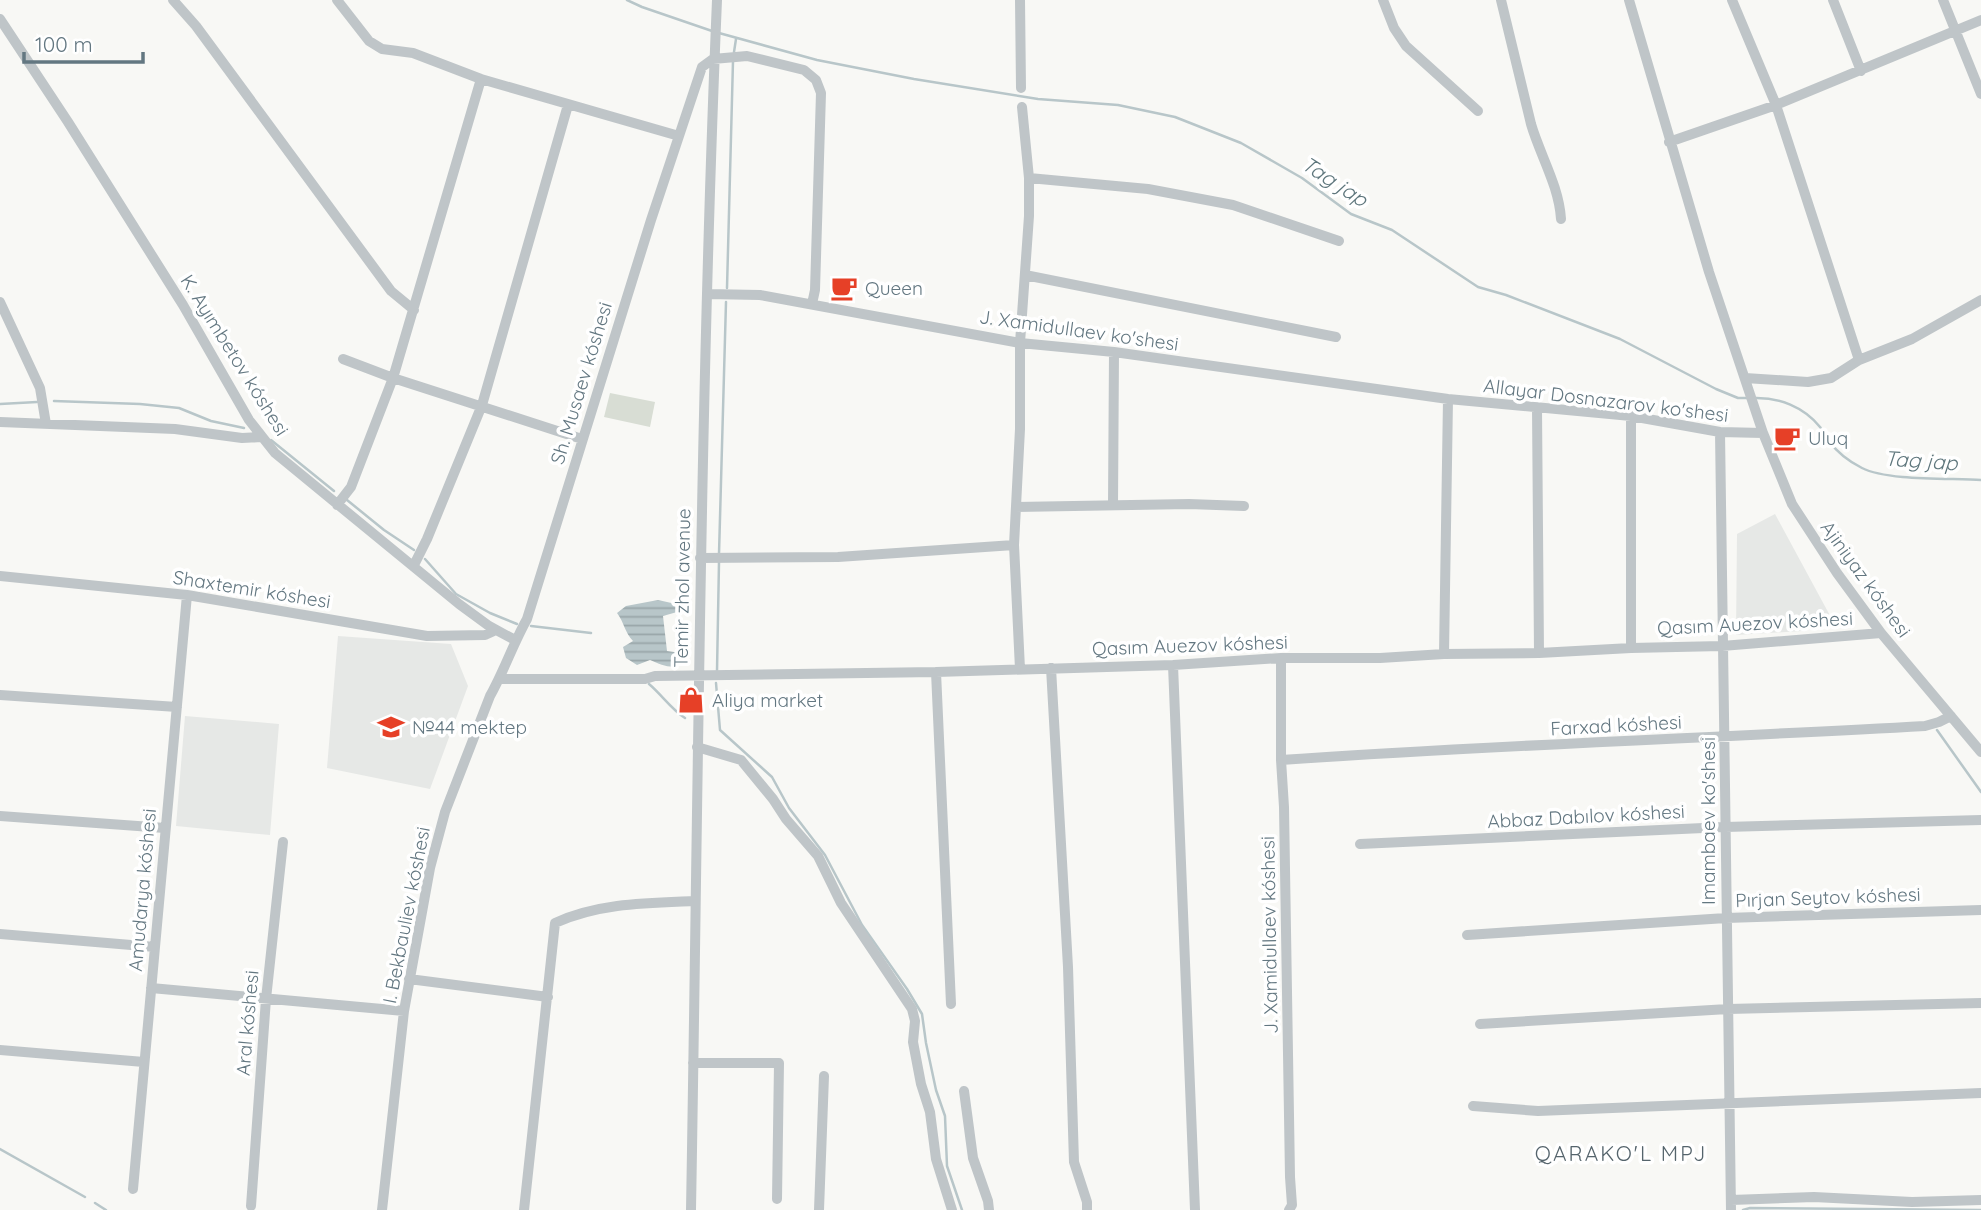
<svg xmlns="http://www.w3.org/2000/svg" width="1981" height="1210" font-family="Quicksand,sans-serif">
	<style>
		.built { fill: #e6e8e6 }
		.pitch { fill: #d8ddd4 }
		.water { fill: url(#water-rules) }
		.lines { fill: none; stroke-linecap: round; stroke-linejoin: round }
		.stream { stroke: #b8c6c9; stroke-width: 2.5 }
		.minor { stroke: #bfc5c8; stroke-width: 10 }
		.labels { text-anchor: middle; dominant-baseline: central; stroke-width: 7; stroke-linejoin: round; paint-order: stroke }
		.poi-label { font-size: 19px; fill: #637781; stroke: #fff; text-anchor: start }
		.street-label { font-size: 19px; fill: #637781; stroke: #fff }
		.water-label { font-size: 21px; font-style: italic; fill: #5e767c; stroke: #fff }
		.neighbourhood-label { font-size: 21px; letter-spacing: 2px; fill: #55646c; stroke: #fff }
	</style>
	<defs>
		<pattern id="water-rules" width="6" height="5" patternUnits="userSpaceOnUse" patternTransform="scale(1.75)"><rect width="6" height="5" fill="#b8c6c9"/><path d="M0 2.5h6" fill="none" stroke="#99a6a9"/></pattern>
	</defs>
	<rect width="100%" height="100%" fill="#f8f8f5"/>
	<path class="built" d="M1775 514 1834 623 1802 631 1736 635 1737 534Z
		M338 636 451 644 468 686 430 789 327 768Z
		M185 716 279 724 270 835 176 826Z"/>
	<path class="pitch" d="M610 393 655 402 650 427 604 417Z"/>
	<path class="water" d="M658 600 676 604 677 612 663 616 667 651 688 654 689 661C675 671 664 666 650 660L637 665 626 658 623 647 633 641C625 633 624 622 617 613L626 606Z"/>
	<g class="lines">
		<path class="stream" d="M627 0 642 7 712 31
			M719 33 817 60 914 79 1038 99 1118 105 1175 117 1241 143 1302 178 1351 214 1392 230 1478 287 1506 295 1620 339 1716 389 1738 398H1747
			M734 52 736 39
			M727 288 733 61
			M1753 398C1779 397 1804 407 1820 427 1823 432 1825 437 1829 441 1837 452 1850 462 1862 468 1887 481 1951 478 1981 480
			M54 401 140 404 179 408 211 421 244 428
			M0 404 37 402
			M271 440 334 491
			M347 500 384 530 414 550
			M719 554 726 302
			M425 559 456 594 490 613 517 624
			M531 626 591 633
			M717 671 719 562
			M716 683 720 730 772 777 789 808 825 855 862 925 907 989 922 1014 926 1043 936 1090 945 1116 947 1166 962 1210
			M649 684C662 695 671 709 685 718
			M1937 730 1981 792
			M0 1149 85 1197
			M95 1203 106 1210
			M1743 1210 1750 1208 1981 1210"/>
		<path class="minor" d="M173 0 196 26 391 291 414 310
			M337 0 369 41 382 49 413 53 481 79 679 136
			M1020 0 1021 88
			M1383 0 1394 28 1406 46 1478 111
			M1501 0 1531 124C1540 155 1559 186 1561 219
			M1629 0 1709 272 1763 433 1792 504 1837 573 1881 633 1981 752
			M1732 0 1776 105 1859 360
			M1833 0 1861 71
			M1943 0 1981 94
			M0 19 68 122 183 305 249 420 275 453 459 604 489 626 515 640
			M1669 142 1776 105 1981 20
			M1029 178 1148 189 1233 205 1339 241
			M1025 275 1336 337
			M707 294 760 295 1020 343 1114 352 1448 399 1631 416 1720 432 1763 433
			M0 302 40 388 46 424
			M343 359 393 378 582 439
			M1745 378 1808 382 1831 378 1859 360 1912 339 1981 300
			M1537 408 1539 653
			M0 422 175 429 242 438 261 437
			M1720 432C1722 692 1729 951 1731 1210
			M337 505 351 487 393 378 481 79
			M1113 505 1114 352
			M1016 507 1189 504 1244 506
			M700 558 838 557 1014 545
			M414 565 427 539 482 405 568 105
			M0 576 187 595 427 636 485 635 496 630
			M1631 648V416
			M1444 654 1448 399
			M1281 658V760L1284 807 1290 1177 1292 1205 1289 1210
			M1173 665 1195 1210
			M1051 668 1068 967 1074 1162 1087 1202V1210
			M1020 669 1014 545 1020 429V343L1029 216V178L1022 107
			M936 672 951 1004
			M500 679H645L655 676 936 672 1173 665 1281 658H1380L1444 654 1539 653 1631 648 1722 646 1881 633
			M0 695 177 707
			M697 747 741 760 773 799 786 819 818 856 841 903 912 1009 915 1021 913 1042 921 1084 930 1112 936 1159 952 1210
			M1281 760C1496 745 1711 738 1925 726L1939 722 1951 716
			M0 816 165 828
			M1360 844 1725 827 1981 820
			M0 934 155 947
			M1467 935 1726 918 1981 910
			M409 979 548 997
			M151 988 404 1011
			M1480 1024 1728 1009 1981 1003
			M0 1050 144 1062
			M693 1063H779L777 1199
			M964 1091 973 1158 988 1201 989 1210
			M1473 1106 1538 1111 1981 1093
			M133 1189 187 595
			M1731 1200 1814 1197 1912 1202 1981 1200
			M251 1206 266 999 283 842
			M382 1210 404 1011 430 868 445 812 490 696C504 671 513 644 527 619L651 220 702 67 713 59 747 56 804 70 816 80 821 93 815 290 812 304
			M524 1210 555 923C599 903 647 903 695 901
			M691 1210C698 807 700 403 717 0
			M819 1210 824 1076"/>
	</g>
	<defs>
		<g id="cafe-bare" transform="scale(2.1)"><path d="M-5.5-4.5H6V0H3Q3 3.5 0 3.5H-2.5Q-5.5 3.5-5.5 0ZM3-3.2v2h1.7v-2ZM-6 4.5H4V6H-6Z" fill="#e64027" stroke="#fff" stroke-width="2.5" paint-order="stroke"/></g>
		<g id="shop-bare" transform="scale(2.1)"><path d="M-5-2.5h2.3a2.7 3.5 0 0 1 5.4 0H5L5.5 6h-11ZM-1.5-2.5h3a1.5 2.3 0 0 0-3 0Z" fill="#e64027" stroke="#fff" stroke-width="2.5" paint-order="stroke"/></g>
		<g id="school-bare" transform="scale(2.1)"><path d="M0-5L7-2L0 1L-7-2ZM-4 1L0 2.5L4 1V4Q0 6-4 4Z" fill="#e64027" stroke="#fff" stroke-width="2.5" paint-order="stroke"/></g>
	</defs>
	<g fill-rule="evenodd">
		<use href="#cafe-bare" x="844" y="288"/>
		<use href="#cafe-bare" x="1787" y="438"/>
		<use href="#shop-bare" x="691" y="700"/>
		<use href="#school-bare" x="391" y="727"/>
	</g>
	<g class="labels">
		<g class="poi-label">
			<text x="865" y="288">Queen</text>
			<text x="1808" y="438">Uluq</text>
			<text x="712" y="700">Aliya market</text>
			<text x="412" y="727">№44 mektep</text>
		</g>
		<g class="street-label">
			<text transform="translate(1079 330) rotate(8)">J. Xamidullaev ko'shesi</text>
			<text transform="translate(235 355) rotate(58)">K. Ayımbetov kóshesi</text>
			<text transform="translate(581 383) rotate(-73)">Sh. Musaev kóshesi</text>
			<text transform="translate(1606 400) rotate(7)">Allayar Dosnazarov ko'shesi</text>
			<text transform="translate(1866 579) rotate(54)">Ajiniyaz kóshesi</text>
			<text transform="translate(682 588) rotate(-89)">Temir zhol avenue</text>
			<text transform="translate(252 589) rotate(9)">Shaxtemir kóshesi</text>
			<text transform="translate(1755 623) rotate(-3)">Qasım Auezov kóshesi</text>
			<text transform="translate(1190 645) rotate(-2)">Qasım Auezov kóshesi</text>
			<text transform="translate(1616 725) rotate(-3)">Farxad kóshesi</text>
			<text transform="translate(1586 816) rotate(-3)">Abbaz Dabılov kóshesi</text>
			<text transform="translate(1708 821) rotate(-90)">Imambaev ko'shesi</text>
			<text transform="translate(142 890) rotate(-85)">Amudarya kóshesi</text>
			<text transform="translate(1828 897) rotate(-2)">Pırjan Seytov kóshesi</text>
			<text transform="translate(406 915) rotate(-79)">I. Bekbauliev kóshesi</text>
			<text transform="translate(1269 935) rotate(-91)">J. Xamidullaev kóshesi</text>
			<text transform="translate(247 1023) rotate(-85)">Aral kóshesi</text>
		</g>
		<g class="water-label">
			<text transform="translate(1335 181) rotate(33)">Tag jap</text>
			<text transform="translate(1921 460) rotate(4)">Tag jap</text>
		</g>
		<g class="neighbourhood-label">
			<text x="1621" y="1153">QARAKO'L MPJ</text>
		</g>
	</g>
	<path d="M24 52v10h119v-10" fill="none" stroke="#637781" stroke-width="3.5"/>
	<text x="35" y="52" font-size="21" fill="#637781" stroke="#ffffff" stroke-width="5" paint-order="stroke">100 m</text>
</svg>
